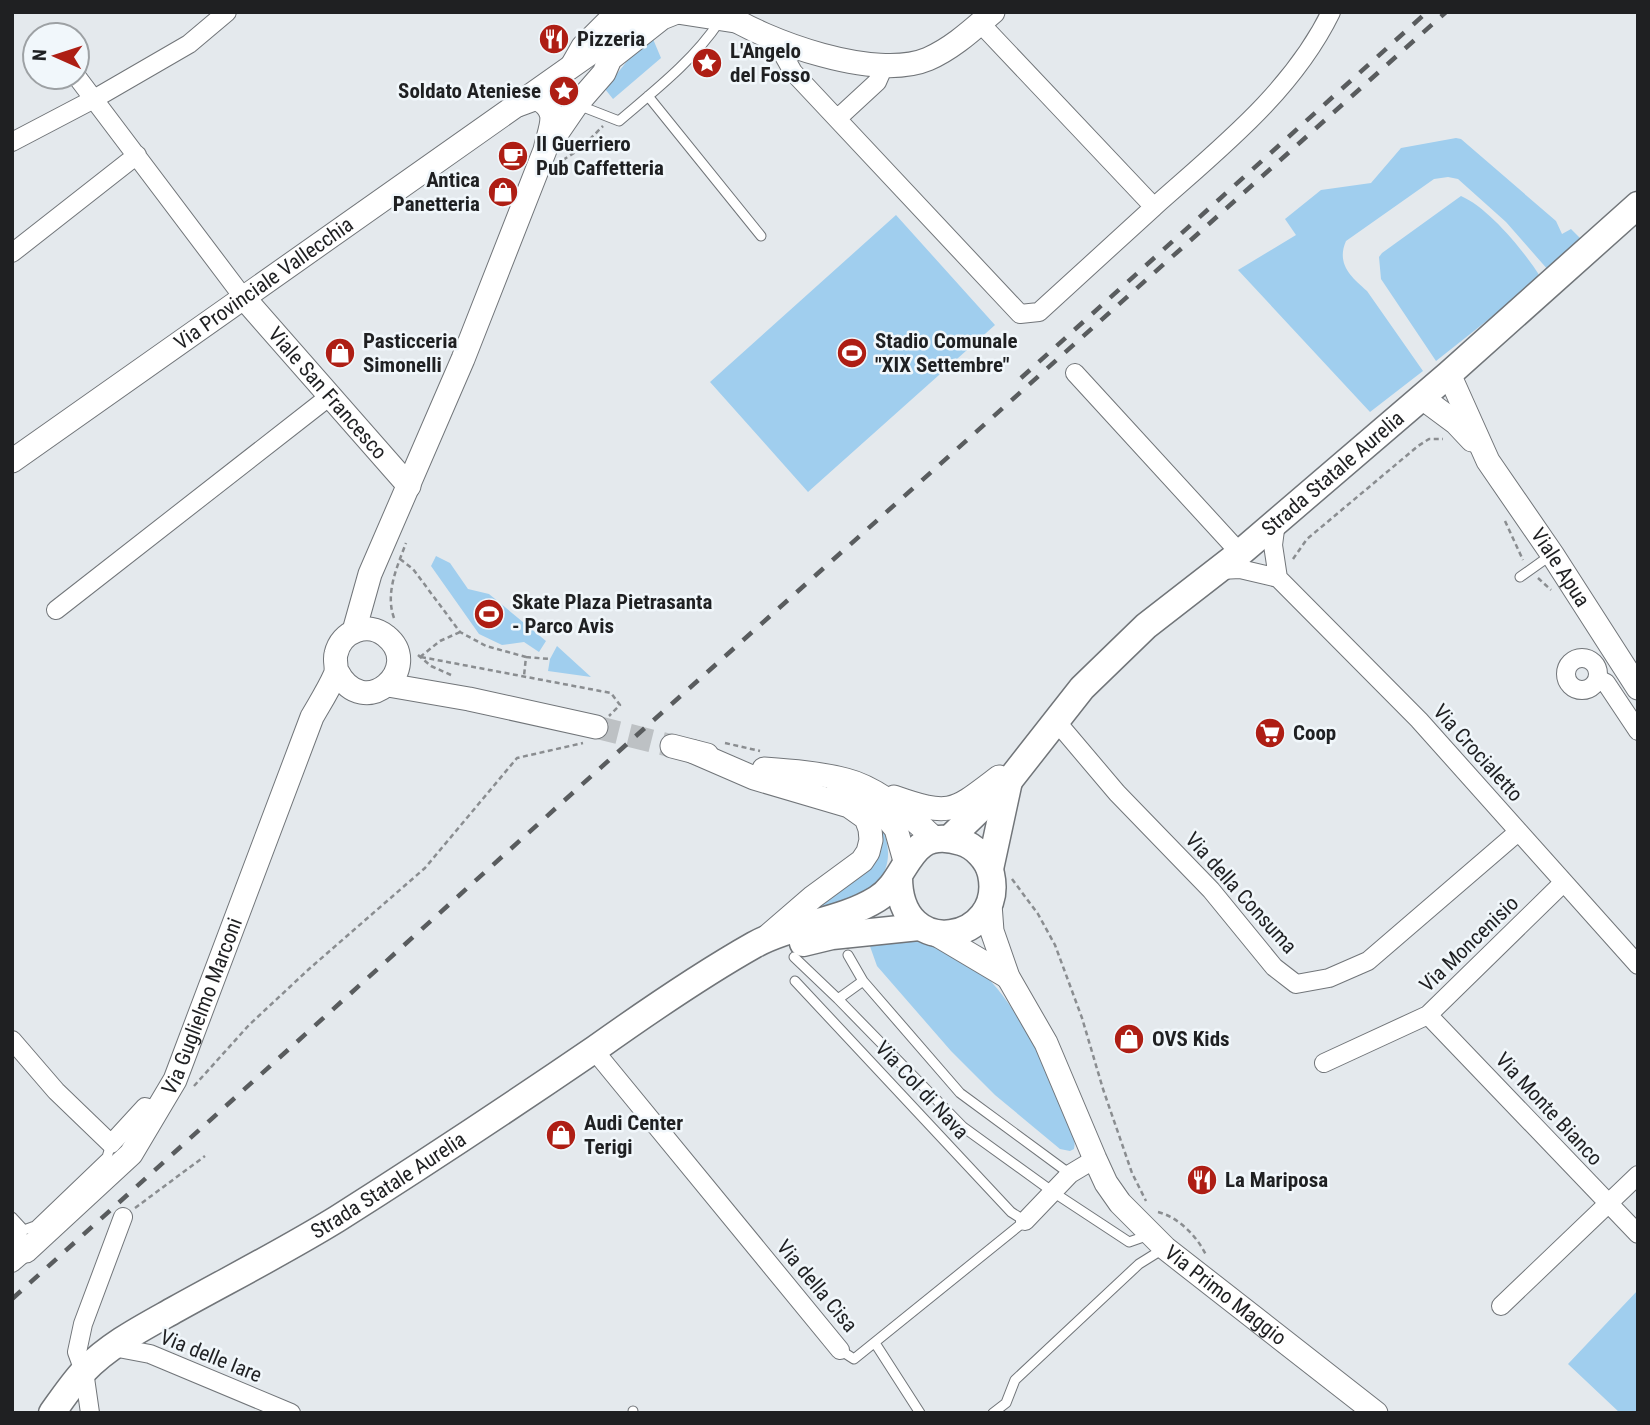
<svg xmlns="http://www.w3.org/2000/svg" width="1650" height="1425" font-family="'Roboto Condensed',sans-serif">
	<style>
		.green { fill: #a0ceee }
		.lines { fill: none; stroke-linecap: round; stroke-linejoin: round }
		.secondary-tunnel { stroke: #bdc1c4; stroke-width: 23; stroke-dasharray: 23 11; stroke-linecap: butt }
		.lane-casing { stroke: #717579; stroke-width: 11 }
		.street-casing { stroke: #717579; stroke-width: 20 }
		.secondary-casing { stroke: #717579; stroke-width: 25 }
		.primary-casing { stroke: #717579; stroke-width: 29 }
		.path { stroke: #8a8d90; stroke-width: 2.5; stroke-dasharray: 5 3.5; stroke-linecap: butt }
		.lane { stroke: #fff; stroke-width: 9 }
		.street { stroke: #fff; stroke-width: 18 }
		.secondary { stroke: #fff; stroke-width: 23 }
		.primary { stroke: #fff; stroke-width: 26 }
		.rail { stroke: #595c5e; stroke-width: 4.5; stroke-dasharray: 12 12; stroke-linecap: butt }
		.labels { text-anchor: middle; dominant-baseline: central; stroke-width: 5; stroke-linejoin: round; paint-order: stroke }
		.poi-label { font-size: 21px; font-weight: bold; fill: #1f2022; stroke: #f1f7fb; text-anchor: start }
		.street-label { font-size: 21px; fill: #1f2022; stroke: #f1f7fb }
	</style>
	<rect width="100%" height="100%" fill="#e4e9ed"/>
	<path class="green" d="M653 39 661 58 613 99 605 89 631 56Z
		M1456 138 1461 139 1556 221 1562 234 1571 229 1584 242 1549 271 1506 222 1458 179 1448 177 1434 179 1346 241C1336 264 1351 277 1367 291L1423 371 1370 412 1238 270 1296 235 1285 219 1321 190 1371 183 1401 148Z
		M1461 196C1489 208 1525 252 1541 278L1436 361 1381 279 1379 257 1382 253Z
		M896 215 995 325 808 492 710 382Z
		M436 556 450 563 468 589 489 594 546 641 539 652 524 642 502 645 479 634 431 566Z
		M557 646 591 677 548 671 550 659Z
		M881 826C898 862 883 887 849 903 841 906 830 907 821 908L820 906Z
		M887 937C916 941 950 945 973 964 1015 999 1042 1059 1063 1109 1068 1121 1077 1136 1074 1149L1070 1151 1060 1149 995 1095 951 1051 877 966 867 938Z
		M1638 1290V1413H1620L1568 1364Z"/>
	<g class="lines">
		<path class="secondary-tunnel" d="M596 727 672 746"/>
		<g class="lane-casing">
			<path id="lane" d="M648 96 761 236
				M578 105 619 121C654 91 693 61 719 22
				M1520 577 1551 555
				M848 955 863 981 960 1093 1070 1174
				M794 957 838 999 963 1127 1053 1192 1129 1242 1149 1235
				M795 981 1011 1212 1025 1221 854 1359 840 1350
				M838 999 863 981
				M12 1217 24 1230 35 1226 107 1157 111 1144
				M875 1343 920 1413
				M633 1413V1411
				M993 1413 1006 1403 1015 1380 1139 1264 1163 1249"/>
		</g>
		<g class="street-casing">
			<path id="street" d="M980 23 1154 207C1219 149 1292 92 1331 12
				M775 40 793 72 1020 314 1039 312 1154 207
				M569 66 581 45 614 12
				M77 77 243 297
				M838 118 877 82 884 66
				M12 142 94 99 189 44 227 12
				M12 253 137 155
				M1075 373 1240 553
				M1276 522 1273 545 1278 578
				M1220 570 1240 569 1278 578 1419 720 1638 965
				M56 610 330 396
				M1566 674a16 16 0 1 1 32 0a16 16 0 1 1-32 0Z
				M1598 679 1606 683 1638 731
				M1056 721 1117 793 1211 890 1274 967 1296 984 1329 978 1368 961 1518 832
				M1428 1015 1638 1234
				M12 1040 56 1091 111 1144 145 1107 157 1111
				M593 1049 840 1350
				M1324 1063 1428 1015 1563 883
				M1025 1221 1070 1174 1095 1159
				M12 1263 26 1251
				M1501 1306 1638 1175
				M113 1347 150 1354 291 1413
				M90 1413 84 1371 77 1352 83 1324 123 1217"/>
		</g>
		<g class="secondary-casing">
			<g id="secondary">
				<path d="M677 12 735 21"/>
				<path d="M722 12C766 42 876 81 928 59 953 48 972 30 993 12"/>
				<path d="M553 139 577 104 604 73 610 59 662 18 677 12"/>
				<path id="s1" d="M243 297 409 486"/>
				<path id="s2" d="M1449 374 1488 461 1552 554 1638 688"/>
				<path d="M1421 397 1456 423 1472 440"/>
				<path id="s3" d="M12 461 609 40 639 12"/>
				<path d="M354 631 370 574 463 359 545 150C550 126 561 112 537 98L518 105"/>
				<path d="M388 685 469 699 596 727"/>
				<path d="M672 746 707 755"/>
				<path d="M694 752 754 778 849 806 866 818 870 829 871 840 868 852 862 861 813 897 769 935"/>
				<path d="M764 769C792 771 819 773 846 780 878 788 912 817 936 840"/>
				<path d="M838 791 874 802 896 829 905 861"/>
				<path d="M894 797C951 817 953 812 999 777"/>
				<path id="s4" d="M990 904 992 931 1008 977 1046 1043 1095 1159 1106 1183 1120 1203 1165 1248 1376 1413"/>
				<path d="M934 933 1008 977"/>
				<path id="s5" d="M12 1235 26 1251 131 1154 175 1080 312 717C320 703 329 689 335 675 338 668 334 661 336 654 341 631 368 621 386 636 425 667 364 724 337 671"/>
			</g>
		</g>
		<g class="primary-casing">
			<g id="primary">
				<path id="s6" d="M949 839 1009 781 1082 688 1146 626 1240 553 1449 374 1638 205"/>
				<path d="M990 869 1009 781"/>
				<path d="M803 943 832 936 919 927"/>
				<path id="s7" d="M52 1413C62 1399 72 1384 84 1371 110 1344 144 1327 176 1309 230 1279 285 1251 337 1219 424 1164 510 1107 595 1049 647 1012 699 976 754 945 792 924 840 922 877 899 910 879 906 825 961 842 975 846 988 860 991 874 1006 941 899 964 899 877"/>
			</g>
		</g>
		<path class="path" d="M563 160 580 149 603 126
			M1505 521 1523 560
			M400 559 413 569 460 632 486 646 526 657 524 676
			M1293 559 1307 539 1418 446 1429 439H1443
			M1538 578 1551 590
			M394 618C385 593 397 567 406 543
			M418 655 431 666 451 675
			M420 657 440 641 460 632
			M421 657 611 693 620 705 609 716
			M526 657 550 659
			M725 743 760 751
			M1012 879 1038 914 1055 945 1082 1018 1103 1089 1132 1173 1146 1201
			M194 1086 249 1025 309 969 425 868 517 758 583 743
			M135 1208 205 1156
			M1158 1212C1178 1217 1197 1236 1206 1255"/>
		<use href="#lane" class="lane"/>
		<use href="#street" class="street"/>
		<use href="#secondary" class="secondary"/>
		<use href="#primary" class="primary"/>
		<path class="rail" d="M1021 378 1427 12
			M12 1299 628 743 1446 12"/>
	</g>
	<defs>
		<g id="restaurant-disc" transform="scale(1.575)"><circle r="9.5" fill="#ae1e14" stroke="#f1f7fb"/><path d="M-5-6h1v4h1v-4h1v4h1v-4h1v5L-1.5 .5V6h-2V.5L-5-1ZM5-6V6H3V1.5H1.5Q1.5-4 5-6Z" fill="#fff"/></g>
		<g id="sight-disc" transform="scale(1.575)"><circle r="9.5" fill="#ae1e14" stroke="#f1f7fb"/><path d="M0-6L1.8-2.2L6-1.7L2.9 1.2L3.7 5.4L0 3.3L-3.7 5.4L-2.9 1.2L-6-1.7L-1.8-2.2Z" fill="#fff"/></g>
		<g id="cafe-disc" transform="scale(1.575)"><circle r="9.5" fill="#ae1e14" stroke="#f1f7fb"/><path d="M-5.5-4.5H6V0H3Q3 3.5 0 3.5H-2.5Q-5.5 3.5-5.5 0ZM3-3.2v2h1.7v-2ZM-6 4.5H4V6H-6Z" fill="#fff"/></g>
		<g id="shop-disc" transform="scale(1.575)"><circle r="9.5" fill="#ae1e14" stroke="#f1f7fb"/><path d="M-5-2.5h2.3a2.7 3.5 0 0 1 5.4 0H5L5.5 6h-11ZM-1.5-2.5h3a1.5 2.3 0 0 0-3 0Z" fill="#fff"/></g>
		<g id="stadium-disc" transform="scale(1.575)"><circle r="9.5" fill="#ae1e14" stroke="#f1f7fb"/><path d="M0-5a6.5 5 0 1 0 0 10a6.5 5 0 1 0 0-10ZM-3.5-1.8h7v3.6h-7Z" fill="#fff"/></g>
		<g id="supermarket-disc" transform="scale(1.575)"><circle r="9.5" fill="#ae1e14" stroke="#f1f7fb"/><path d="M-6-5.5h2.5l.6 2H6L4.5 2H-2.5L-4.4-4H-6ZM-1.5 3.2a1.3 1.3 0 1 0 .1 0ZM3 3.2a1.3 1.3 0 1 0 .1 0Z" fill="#fff"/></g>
	</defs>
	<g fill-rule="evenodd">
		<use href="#restaurant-disc" x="554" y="39"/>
		<use href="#sight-disc" x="707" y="63"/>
		<use href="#sight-disc" x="564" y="91"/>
		<use href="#cafe-disc" x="513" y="156"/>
		<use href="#shop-disc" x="503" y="192"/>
		<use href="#shop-disc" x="340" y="353"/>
		<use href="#stadium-disc" x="852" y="353"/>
		<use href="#stadium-disc" x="489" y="614"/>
		<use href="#supermarket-disc" x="1270" y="733"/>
		<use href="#shop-disc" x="1129" y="1039"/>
		<use href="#shop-disc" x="561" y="1135"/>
		<use href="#restaurant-disc" x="1202" y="1180"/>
	</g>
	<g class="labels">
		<g class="poi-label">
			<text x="577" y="39">Pizzeria</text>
			<text x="730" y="51">L'Angelo<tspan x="730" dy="24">del Fosso</tspan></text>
			<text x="541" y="91" text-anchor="end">Soldato Ateniese</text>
			<text x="536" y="144">Il Guerriero<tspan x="536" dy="24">Pub Caffetteria</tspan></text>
			<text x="480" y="180" text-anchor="end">Antica<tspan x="480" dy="24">Panetteria</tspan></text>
			<text x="363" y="341">Pasticceria<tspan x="363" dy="24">Simonelli</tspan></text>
			<text x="875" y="341">Stadio Comunale<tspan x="875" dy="24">"XIX Settembre"</tspan></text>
			<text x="512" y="602">Skate Plaza Pietrasanta<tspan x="512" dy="24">- Parco Avis</tspan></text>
			<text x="1293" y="733">Coop</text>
			<text x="1152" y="1039">OVS Kids</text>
			<text x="584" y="1123">Audi Center<tspan x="584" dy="24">Terigi</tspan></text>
			<text x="1225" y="1180">La Mariposa</text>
		</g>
		<g class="street-label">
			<text stroke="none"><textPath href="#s3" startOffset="308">Via Provinciale Vallecchia</textPath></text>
			<text stroke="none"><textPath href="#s1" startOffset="128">Viale San Francesco</textPath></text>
			<text stroke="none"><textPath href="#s6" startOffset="532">Strada Statale Aurelia</textPath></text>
			<text stroke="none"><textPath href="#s2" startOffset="224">Viale Apua</textPath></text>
			<text transform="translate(1478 753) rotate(48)">Via Crocialetto</text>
			<text transform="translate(1241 893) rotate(48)">Via della Consuma</text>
			<text transform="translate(1469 944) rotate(-44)">Via Moncenisio</text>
			<text stroke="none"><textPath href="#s5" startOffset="329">Via Guglielmo Marconi</textPath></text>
			<text transform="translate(922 1090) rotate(47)">Via Col di Nava</text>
			<text transform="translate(1549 1109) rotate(47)">Via Monte Bianco</text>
			<text stroke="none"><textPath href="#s7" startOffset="410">Strada Statale Aurelia</textPath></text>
			<text transform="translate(817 1286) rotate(50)">Via della Cisa</text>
			<text stroke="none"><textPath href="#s4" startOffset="469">Via Primo Maggio</textPath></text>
			<text transform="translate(211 1356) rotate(22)">Via delle Iare</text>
		</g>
	</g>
	<rect width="1650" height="1425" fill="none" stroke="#1f2022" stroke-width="28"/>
	<g transform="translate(56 56) rotate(273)"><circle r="33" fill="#f1f7fb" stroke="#9da1a4" stroke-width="2"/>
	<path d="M0-5L12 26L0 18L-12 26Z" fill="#ae1e14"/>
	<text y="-10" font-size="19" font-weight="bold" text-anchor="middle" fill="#1f2022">N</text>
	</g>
</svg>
